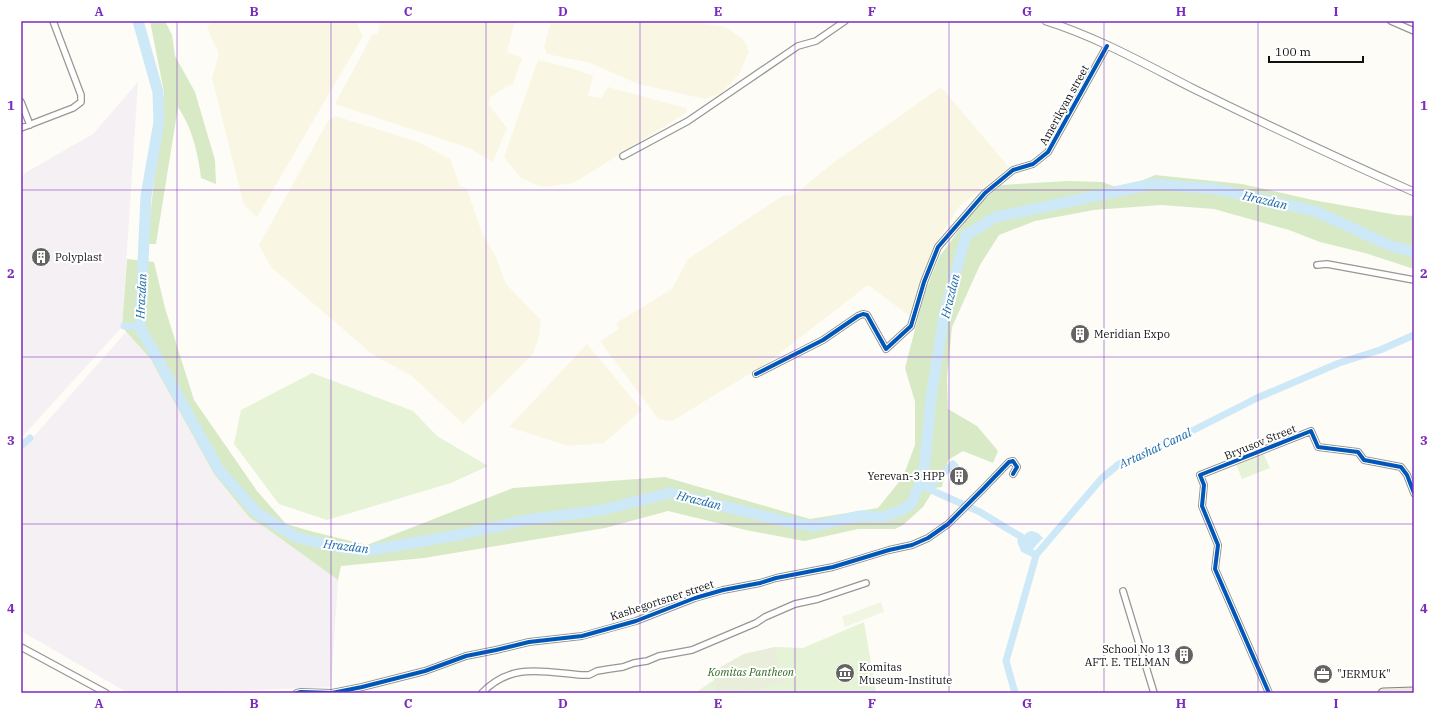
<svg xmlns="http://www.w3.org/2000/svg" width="1435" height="714" font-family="'IBM Plex Serif',serif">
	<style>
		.industrial { fill: #f5f0f3 }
		.farmland { fill: #f9f7e4 }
		.green { fill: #e7f3d7 }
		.forest { fill: #d8eac5 }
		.cemetery { fill: #e9eedb }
		.pitch { fill: #f0f6e1 }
		.water { fill: #cde8f7 }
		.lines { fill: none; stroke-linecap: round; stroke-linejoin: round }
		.canal { stroke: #cde8f7; stroke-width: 7 }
		.river { stroke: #cde8f7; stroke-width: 11 }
		.minor-casing { stroke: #979795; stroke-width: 8 }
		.tertiary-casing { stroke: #979795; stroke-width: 9 }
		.primary-casing { stroke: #858482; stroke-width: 11 }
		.minor { stroke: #fffffe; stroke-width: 5.5 }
		.tertiary { stroke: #fffffe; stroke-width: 7 }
		.primary { stroke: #ede9dc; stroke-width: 9 }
		.cycleway-casing { stroke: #fff; stroke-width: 6 }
		.cycleway { stroke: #0057b8; stroke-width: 4 }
		.grid { fill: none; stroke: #7b2cbf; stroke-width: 1; stroke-opacity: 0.55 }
		.labels { text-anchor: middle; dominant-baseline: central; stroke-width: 4; stroke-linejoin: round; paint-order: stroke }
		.street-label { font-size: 11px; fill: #111; stroke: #fff }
		.poi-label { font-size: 11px; fill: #111; stroke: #fff; text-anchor: start }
		.park-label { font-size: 11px; font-style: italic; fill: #2f6b1f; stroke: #fff }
		.water-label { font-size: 12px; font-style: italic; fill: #1768a6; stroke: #fff }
		.neatline { fill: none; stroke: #7b2cbf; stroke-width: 1.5 }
		.grid-label { font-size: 13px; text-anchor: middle; font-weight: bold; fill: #7b2cbf }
	</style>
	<rect width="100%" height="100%" fill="#fdfcf7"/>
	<path class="industrial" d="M138 82 122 327 21 438V178L25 173 93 134Z
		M127 331 150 358 214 474 250 518 266 528 338 580 331 687 181 693H128L21 631V451Z"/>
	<path class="farmland" d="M211 21H356L363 36 257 217 244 205 212 78 219 54 207 28Z
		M380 21H515L507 52 522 58 513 84 506 87 490 97 489 105 507 128 493 162 469 148 335 104 372 35 378 33Z
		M551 21H700L705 24 726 27 743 39 749 51 739 75 721 93 705 99 638 84 590 63 547 54 544 47Z
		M538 60 581 71 593 76 588 96 601 98 608 87 686 108 687 112 574 183 542 187 521 178 504 157Z
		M941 87 1009 167 959 207 936 243 911 317 868 285 766 364 672 421 658 419 600 341 619 329 616 323 672 289 688 259 782 196 794 195 833 163Z
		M335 116 418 142 450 159 460 186 467 189 482 233 496 257 506 284 541 320 539 337 533 354 463 424 412 376 373 355 271 267 259 245 328 121Z
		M587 344 642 410 604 443 568 446 509 427Z"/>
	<path class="green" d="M312 373 413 411 437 436 488 466 451 483 327 520 279 504 234 444 241 410Z
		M1263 453 1270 468 1242 479 1236 464Z
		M864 622 876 693H695L714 680 712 672 744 654 775 647 803 648Z"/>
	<path class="forest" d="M150 21H165L172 35 175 56 195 92 215 160 216 184 201 178C198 152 192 128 178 107L156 244H147L164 92Z
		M1155 175 1242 184 1313 200 1397 215 1414 216V269L1365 253 1320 242 1289 230 1214 209 1161 205 1094 210 1035 221 999 235 980 265 952 327 947 378 948 409 977 426 998 451 993 463 963 451 948 460 942 487 935 488 923 507 903 525 895 529H858L804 541 746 530 668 511 605 528 424 558 341 566 338 580 266 528 250 518 214 474 150 358 122 327 127 259 154 262 165 308 194 400 257 491 286 524 314 532 367 545 513 488 665 477 810 519 878 508 903 477 915 445V402L905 368 924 295 939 257 977 206 1001 185 1068 181 1102 182 1116 187 1134 184Z"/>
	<path class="cemetery" d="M775 647 784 682 742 693H717L712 672 744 654Z"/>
	<path class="pitch" d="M881 602 884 612 845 627 842 617Z"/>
	<path class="water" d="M1032 531 1038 533 1043 538 1032 550C1022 547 1019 533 1032 531Z"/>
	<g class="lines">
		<path class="canal" d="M124 326 140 327
			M21 446 30 438
			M920 485 980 512 1023 538 1031 541
			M925 487 933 484 953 464 961 473
			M1021 537V542L1024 549 1036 555
			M1015 693 1006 661 1034 563 1036 555 1102 478 1119 464 1180 437 1257 398 1339 363 1380 350 1414 335"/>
		<path class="river" d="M138 21 158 92 159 122 146 196 140 327 219 470 257 513 296 537 333 546 366 551 458 535 526 520 602 510 670 493 792 523 815 526 859 516 883 517 902 510 912 503 924 472 931 398 944 316 966 235 996 217 1152 184 1216 189 1315 211 1391 246 1414 252"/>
		<g class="minor-casing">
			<path id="minor" d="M1391 21 1414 31
				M21 102 30 125
				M21 128 73 108 81 102V95L53 21
				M623 156 688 121 798 46 816 41 845 21
				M1317 265 1327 264 1414 280
				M756 374 823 340 858 316 863 314 867 315 886 349 911 326 924 282 938 247 985 193 1013 170 1033 164 1048 152 1107 46
				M1123 591 1154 693
				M21 647 106 693
				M297 693 301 692 332 693 362 687 425 671 466 656 496 650 529 642 582 636 636 621 695 598 723 590 760 583 776 578 833 567 889 550 912 545 928 538 948 524 983 489 1009 462 1013 461 1017 467 1013 474
				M482 693C511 662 544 672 581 675H589L597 671 609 669 623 667 634 663 647 661 659 656 692 650 756 623 765 617 795 604 818 599 866 583
				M1269 693 1215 569 1218 545 1202 506 1204 485 1200 475 1311 431 1318 447 1358 452 1364 460 1401 467 1407 475 1414 493"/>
		</g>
		<g class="tertiary-casing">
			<path id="tertiary" d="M1046 21C1097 37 1145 64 1192 88 1265 124 1339 159 1414 192"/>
		</g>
		<g class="primary-casing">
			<path id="primary" d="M1383 693 1414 692"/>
		</g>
		<use href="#minor" class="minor"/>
		<use href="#tertiary" class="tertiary"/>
		<use href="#primary" class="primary"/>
		<g class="cycleway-casing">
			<path id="cycleway" d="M756 374 823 340 858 316 863 314 867 315 886 349 911 326 924 282 938 247 985 193 1013 170 1033 164 1048 152 1107 46
				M297 693 301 692 332 693 362 687 425 671 466 656 496 650 529 642 582 636 636 621 695 598 723 590 760 583 776 578 833 567 889 550 912 545 928 538 948 524 983 489 1009 462 1013 461 1017 467 1013 474
				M1269 693 1215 569 1218 545 1202 506 1204 485 1200 475 1311 431 1318 447 1358 452 1364 460 1401 467 1407 475 1414 493"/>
		</g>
		<use href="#cycleway" class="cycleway"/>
	</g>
	<path class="grid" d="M177 21V693M331 21V693M486 21V693M640 21V693M795 21V693M949 21V693M1104 21V693M1258 21V693M21 190H1414M21 357H1414M21 524H1414"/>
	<defs>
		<g id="building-disc" transform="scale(1)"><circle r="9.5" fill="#646362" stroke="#fff"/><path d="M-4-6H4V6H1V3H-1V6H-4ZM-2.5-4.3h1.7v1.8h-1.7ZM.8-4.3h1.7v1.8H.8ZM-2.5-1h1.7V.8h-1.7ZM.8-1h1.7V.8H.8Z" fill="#fff"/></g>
		<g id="museum-disc" transform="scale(1)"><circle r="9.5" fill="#646362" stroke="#fff"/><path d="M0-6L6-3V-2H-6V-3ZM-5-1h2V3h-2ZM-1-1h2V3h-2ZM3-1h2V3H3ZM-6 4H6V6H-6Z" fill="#fff"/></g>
		<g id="office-disc" transform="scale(1)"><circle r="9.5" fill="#646362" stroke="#fff"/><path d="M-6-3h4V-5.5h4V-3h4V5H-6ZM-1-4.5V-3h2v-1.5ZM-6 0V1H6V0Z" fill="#fff"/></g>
	</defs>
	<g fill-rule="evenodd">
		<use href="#building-disc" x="41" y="257"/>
		<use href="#building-disc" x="1080" y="334"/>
		<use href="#building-disc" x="959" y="476"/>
		<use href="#building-disc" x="1184" y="655"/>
		<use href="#museum-disc" x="845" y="673"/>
		<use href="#office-disc" x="1323" y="674"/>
	</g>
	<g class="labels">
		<g class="street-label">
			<text transform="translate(1064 105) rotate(-61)">Amerikyan street</text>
			<text transform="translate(1260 442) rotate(-22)">Bryusov Street</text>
			<text transform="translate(662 600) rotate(-18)">Kashegortsner street</text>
		</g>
		<g class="poi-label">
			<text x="55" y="257">Polyplast</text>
			<text x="1094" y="334">Meridian Expo</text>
			<text x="945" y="476" text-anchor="end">Yerevan-3 HPP</text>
			<text x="1170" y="649" text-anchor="end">School No 13<tspan x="1170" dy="13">AFT. E. TELMAN</tspan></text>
			<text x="859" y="667">Komitas<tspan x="859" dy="13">Museum-Institute</tspan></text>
			<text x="1337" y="674">"JERMUK"</text>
		</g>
		<g class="park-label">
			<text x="751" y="672">Komitas Pantheon</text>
		</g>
		<g class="water-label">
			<text transform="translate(1265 200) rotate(13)">Hrazdan</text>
			<text transform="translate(141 296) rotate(-87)">Hrazdan</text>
			<text transform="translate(950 296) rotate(-76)">Hrazdan</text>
			<text transform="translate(1155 448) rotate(-25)">Artashat Canal</text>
			<text transform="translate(699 500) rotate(14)">Hrazdan</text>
			<text transform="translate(346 546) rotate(7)">Hrazdan</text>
		</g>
	</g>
	<rect width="1435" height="714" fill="none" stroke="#ffffff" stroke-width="44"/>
	<path d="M1269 56v6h94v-6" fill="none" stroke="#111111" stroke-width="2"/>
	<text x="1275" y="56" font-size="12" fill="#111111" stroke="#ffffff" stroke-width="3" paint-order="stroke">100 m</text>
	<rect x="22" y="22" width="1391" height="670" class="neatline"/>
	<g class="grid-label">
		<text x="99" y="16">A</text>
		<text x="254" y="16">B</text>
		<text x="408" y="16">C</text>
		<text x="563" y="16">D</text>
		<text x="718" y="16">E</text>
		<text x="872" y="16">F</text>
		<text x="1027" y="16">G</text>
		<text x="1181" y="16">H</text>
		<text x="1336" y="16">I</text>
		<text x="11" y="110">1</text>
		<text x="1424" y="110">1</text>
		<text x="11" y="278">2</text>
		<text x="1424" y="278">2</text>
		<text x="11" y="445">3</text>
		<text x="1424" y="445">3</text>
		<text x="11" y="613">4</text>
		<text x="1424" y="613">4</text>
		<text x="99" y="708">A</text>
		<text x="254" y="708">B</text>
		<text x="408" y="708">C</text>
		<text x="563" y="708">D</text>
		<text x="718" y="708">E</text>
		<text x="872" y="708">F</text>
		<text x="1027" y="708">G</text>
		<text x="1181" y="708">H</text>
		<text x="1336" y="708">I</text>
	</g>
</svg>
